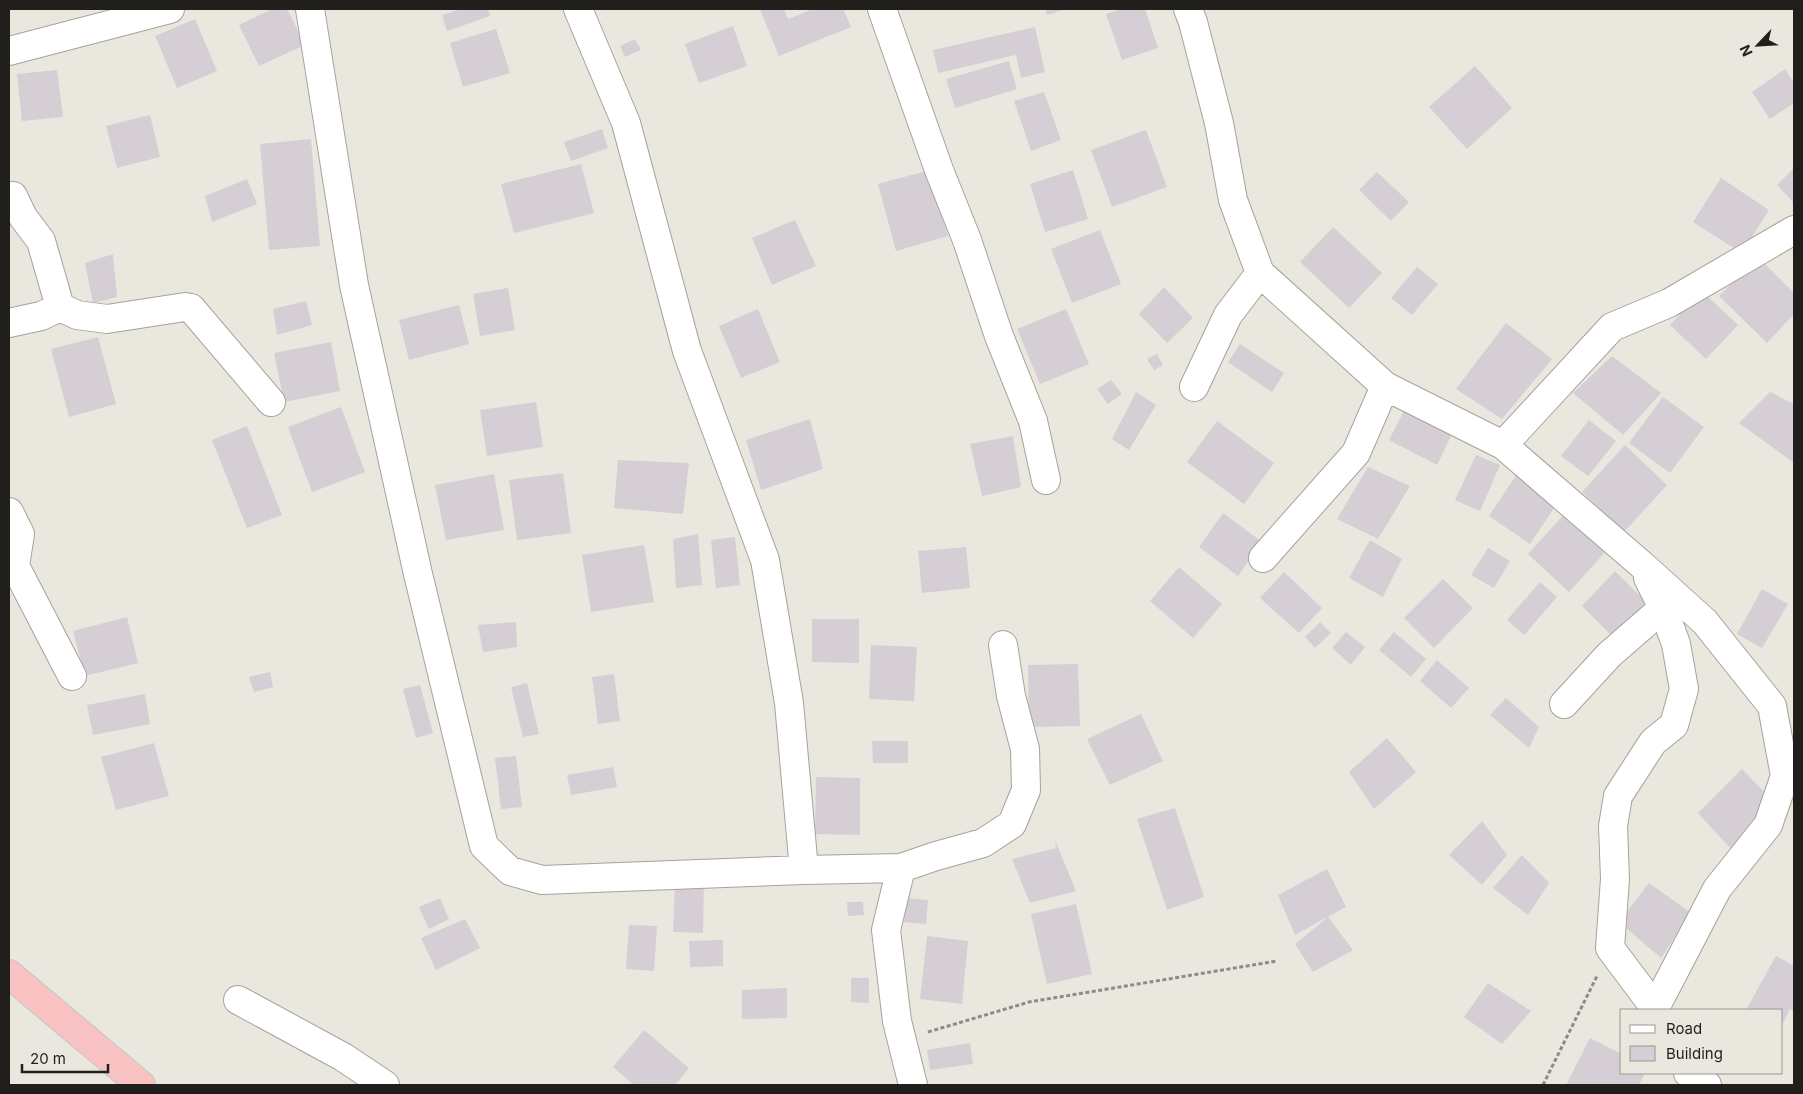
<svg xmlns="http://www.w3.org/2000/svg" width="1803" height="1094" font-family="Inter,sans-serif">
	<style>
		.building { fill: #d6ced5 }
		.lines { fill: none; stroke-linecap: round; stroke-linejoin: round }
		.street-casing { stroke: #a5a39a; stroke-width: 30 }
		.highway-casing { stroke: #c5c5c4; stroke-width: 30 }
		.path { stroke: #8d8b84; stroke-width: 3; stroke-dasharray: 4 2.5; stroke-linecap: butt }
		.street { stroke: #fff; stroke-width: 28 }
		.highway { stroke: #f8c1c2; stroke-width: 28 }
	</style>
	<rect width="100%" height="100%" fill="#eae7de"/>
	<path class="building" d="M272 9H287L305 45 259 66 239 25Z
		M460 9H488L490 16 447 31 442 15Z
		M760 9H784L788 19 813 9H843L851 27 779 56Z
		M1045 9H1067L1047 15Z
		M1122 9H1145L1158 48 1122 60 1106 14Z
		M195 19 217 71 177 88 155 36Z
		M733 26 747 66 699 83 685 44Z
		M1035 27 1045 72 1021 78 1016 55 938 73 933 50Z
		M496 29 510 73 463 87 450 43Z
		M635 39 641 50 625 57 620 46Z
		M1009 61 1017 89 955 108 946 79Z
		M1475 66 1512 108 1467 149 1429 107Z
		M1785 69 1794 83V103L1770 119 1752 92Z
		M57 70 63 117 22 121 17 74Z
		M1044 92 1061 140 1031 151 1014 101Z
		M150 115 160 157 117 168 106 126Z
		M602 129 608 148 571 161 564 142Z
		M1146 130 1167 187 1112 207 1091 150Z
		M311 139 320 246 269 250 260 144Z
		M581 164 594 213 514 233 501 184Z
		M1794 168V203L1777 185Z
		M930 170 948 236 896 251 878 184Z
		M1073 170 1088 219 1045 232 1030 184Z
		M1377 172 1409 202 1391 221 1359 190Z
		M1721 178 1769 210 1742 253 1693 222Z
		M247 179 257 204 212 222 205 196Z
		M795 220 816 266 772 285 752 238Z
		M1333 227 1382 273 1349 308 1300 262Z
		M1100 230 1121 284 1072 303 1051 249Z
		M113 254 117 297 93 303 85 263Z
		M1758 257 1794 293V314L1767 343 1719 296Z
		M1417 267 1438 284 1412 315 1391 298Z
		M1164 287 1193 318 1167 343 1139 314Z
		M508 288 515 330 480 336 473 294Z
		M1702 291 1738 325 1706 359 1670 325Z
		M306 301 312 325 277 335 273 309Z
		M459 305 469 344 409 360 399 320Z
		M758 309 780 362 741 378 719 326Z
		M1066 309 1089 364 1040 384 1017 329Z
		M1506 323 1552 359 1502 419 1456 389Z
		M98 337 116 404 69 417 51 349Z
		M331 342 340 391 284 402 274 353Z
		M1240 344 1284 373 1272 392 1228 362Z
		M1157 354 1163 365 1154 370 1147 359Z
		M1612 356 1661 393 1623 435 1573 393Z
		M1111 380 1122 394 1108 404 1097 389Z
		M1136 392 1156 405 1129 450 1112 439Z
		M1770 392 1794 404V463L1739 423Z
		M1663 397 1704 427 1670 473 1629 443Z
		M536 402 543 447 487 456 480 410Z
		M341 407 365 472 312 492 288 427Z
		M1406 407 1453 432 1437 465 1389 440Z
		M810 419 823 469 761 490 746 440Z
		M1589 420 1616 441 1588 476 1561 456Z
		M1217 421 1274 463 1244 504 1187 462Z
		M247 426 282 515 247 528 212 440Z
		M1013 436 1021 487 982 496 970 444Z
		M1625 445 1667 485 1624 532 1582 492Z
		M1476 455 1500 465 1480 511 1455 500Z
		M618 460 689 463 683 514 614 508Z
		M1368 467 1410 486 1378 539 1337 519Z
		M1519 471 1560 499 1530 544 1489 516Z
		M563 473 571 533 517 540 509 480Z
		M494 474 504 530 446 540 435 485Z
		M1567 511 1608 549 1569 592 1528 554Z
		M1223 513 1262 542 1238 576 1199 547Z
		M698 534 702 585 676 588 673 539Z
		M735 537 740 585 716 588 711 540Z
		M1370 540 1402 559 1383 597 1349 578Z
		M644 545 654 602 591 612 582 555Z
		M966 547 970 588 922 593 918 551Z
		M1488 548 1510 561 1494 588 1471 575Z
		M1179 567 1222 604 1193 638 1150 601Z
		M1615 571 1649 605 1616 640 1582 606Z
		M1284 572 1322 608 1299 633 1260 598Z
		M1443 579 1473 608 1434 648 1404 618Z
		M1540 582 1557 597 1524 635 1507 620Z
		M1762 589 1788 604 1762 648 1737 634Z
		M127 617 138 663 85 676 73 631Z
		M812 619H859V663L812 662Z
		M516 622 517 647 483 652 478 625Z
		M1320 622 1331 633 1315 648 1305 637Z
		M1346 632 1365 647 1351 665 1332 648Z
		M1394 632 1426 659 1411 677 1379 650Z
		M871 645 917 647 914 701 869 699Z
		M1437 660 1469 688 1451 708 1420 681Z
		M1078 664 1080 726 1029 727 1028 665Z
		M270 672 273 687 254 692 249 677Z
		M614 674 620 721 598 724 592 677Z
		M527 683 539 734 523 737 511 687Z
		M420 685 433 733 416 738 403 689Z
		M145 694 150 724 93 735 87 705Z
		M1506 698 1539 727 1529 748 1490 715Z
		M1141 714 1163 761 1110 785 1087 739Z
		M1387 738 1416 772 1374 809 1349 772Z
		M872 741H908V763H873Z
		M154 743 169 796 116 810 101 757Z
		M516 756 522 807 501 809 495 758Z
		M613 767 617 787 571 795 567 775Z
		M1742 769 1770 798 1731 849 1698 813Z
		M816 777 860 778V835L815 834Z
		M1175 808 1204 897 1167 910 1137 819Z
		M1482 821 1507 855 1482 885 1449 855Z
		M1055 840 1076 891 1030 903 1012 859 1056 848Z
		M1522 855 1549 883 1528 915 1493 888Z
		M1327 869 1346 907 1295 935 1278 895Z
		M675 881 704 882 703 933 673 932Z
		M1649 883 1691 913 1661 958 1619 922Z
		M440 898 449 919 429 929 419 907Z
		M906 898 928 900 926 924 904 922Z
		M847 902H863L864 915 848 916Z
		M1076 904 1092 974 1047 984 1031 914Z
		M1328 917 1353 950 1313 972 1295 944Z
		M465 919 480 948 436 970 421 938Z
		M629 925 657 926 654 971 626 969Z
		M927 936 968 941 962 1004 920 999Z
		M723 940V966L690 967 689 941Z
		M1776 956 1794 966V1011L1790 1009 1782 1025V1010H1746Z
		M851 978H869V1003L851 1002Z
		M1488 983 1531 1011 1502 1044 1464 1017Z
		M787 988V1018L742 1019V990Z
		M644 1030 689 1068 675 1085H634L613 1067Z
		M1590 1038 1622 1054V1073H1645L1639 1085H1566Z
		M970 1043 973 1064 930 1070 927 1050Z"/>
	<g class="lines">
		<g class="street-casing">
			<path id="street" d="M310 9 354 285 418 574 484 846 510 871 542 880 804 870 901 868 936 856 983 843 1012 824 1026 790 1025 749 1011 696 1003 645
				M578 9 626 123 687 351 765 560 789 703 804 870
				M882 9 939 170 967 240 999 336 1033 421 1046 480
				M1188 9 1193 22 1219 123 1233 200 1260 273 1228 315 1194 387
				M9 51 170 9
				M9 196H13L23 217 41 241 60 307 77 315 107 319 185 307 191 308 271 402
				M1260 273 1385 386 1503 445 1642 565 1705 622 1772 706 1785 776 1768 825 1717 889 1654 1010
				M9 323 41 316 60 307
				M1503 445 1612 327 1669 303 1794 230
				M9 512 20 534 15 566 72 676
				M1263 558 1356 453 1385 386
				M1648 578 1663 608 1676 644 1684 689 1674 725 1653 742 1618 796 1613 826 1615 879 1610 948 1655 1008
				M1564 704 1609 655 1663 608
				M901 868 886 930 897 1021 913 1085
				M238 1000 343 1057 385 1085
				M1688 1073 1707 1085"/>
		</g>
		<g class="highway-casing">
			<path id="highway" d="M9 974 141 1085"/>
		</g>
		<path class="path" d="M928 1032 1029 1002 1277 961
			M1543 1085 1597 976"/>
		<use href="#street" class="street"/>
		<use href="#highway" class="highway"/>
	</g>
	<rect width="1803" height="1094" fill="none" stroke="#201f1b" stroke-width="20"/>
	<rect x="1620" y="1009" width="162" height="65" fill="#eae7de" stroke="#999790"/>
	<rect x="1630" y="1025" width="25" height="8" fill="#ffffff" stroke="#999790"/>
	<text x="1666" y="1034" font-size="15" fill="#201f1b">Road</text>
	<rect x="1630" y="1046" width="25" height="15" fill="#d6ced5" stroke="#999790"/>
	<text x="1666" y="1059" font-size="15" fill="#201f1b">Building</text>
	<g transform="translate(1758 45) rotate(245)" stroke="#eae7de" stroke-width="4" paint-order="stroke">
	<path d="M0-4L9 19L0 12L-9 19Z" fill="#201f1b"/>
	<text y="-8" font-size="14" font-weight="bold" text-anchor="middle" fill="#201f1b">N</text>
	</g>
	<path d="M22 1064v8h86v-8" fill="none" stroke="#201f1b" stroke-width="2.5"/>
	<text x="30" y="1064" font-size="15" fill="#201f1b" stroke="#eae7de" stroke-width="4" paint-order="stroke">20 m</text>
</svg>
